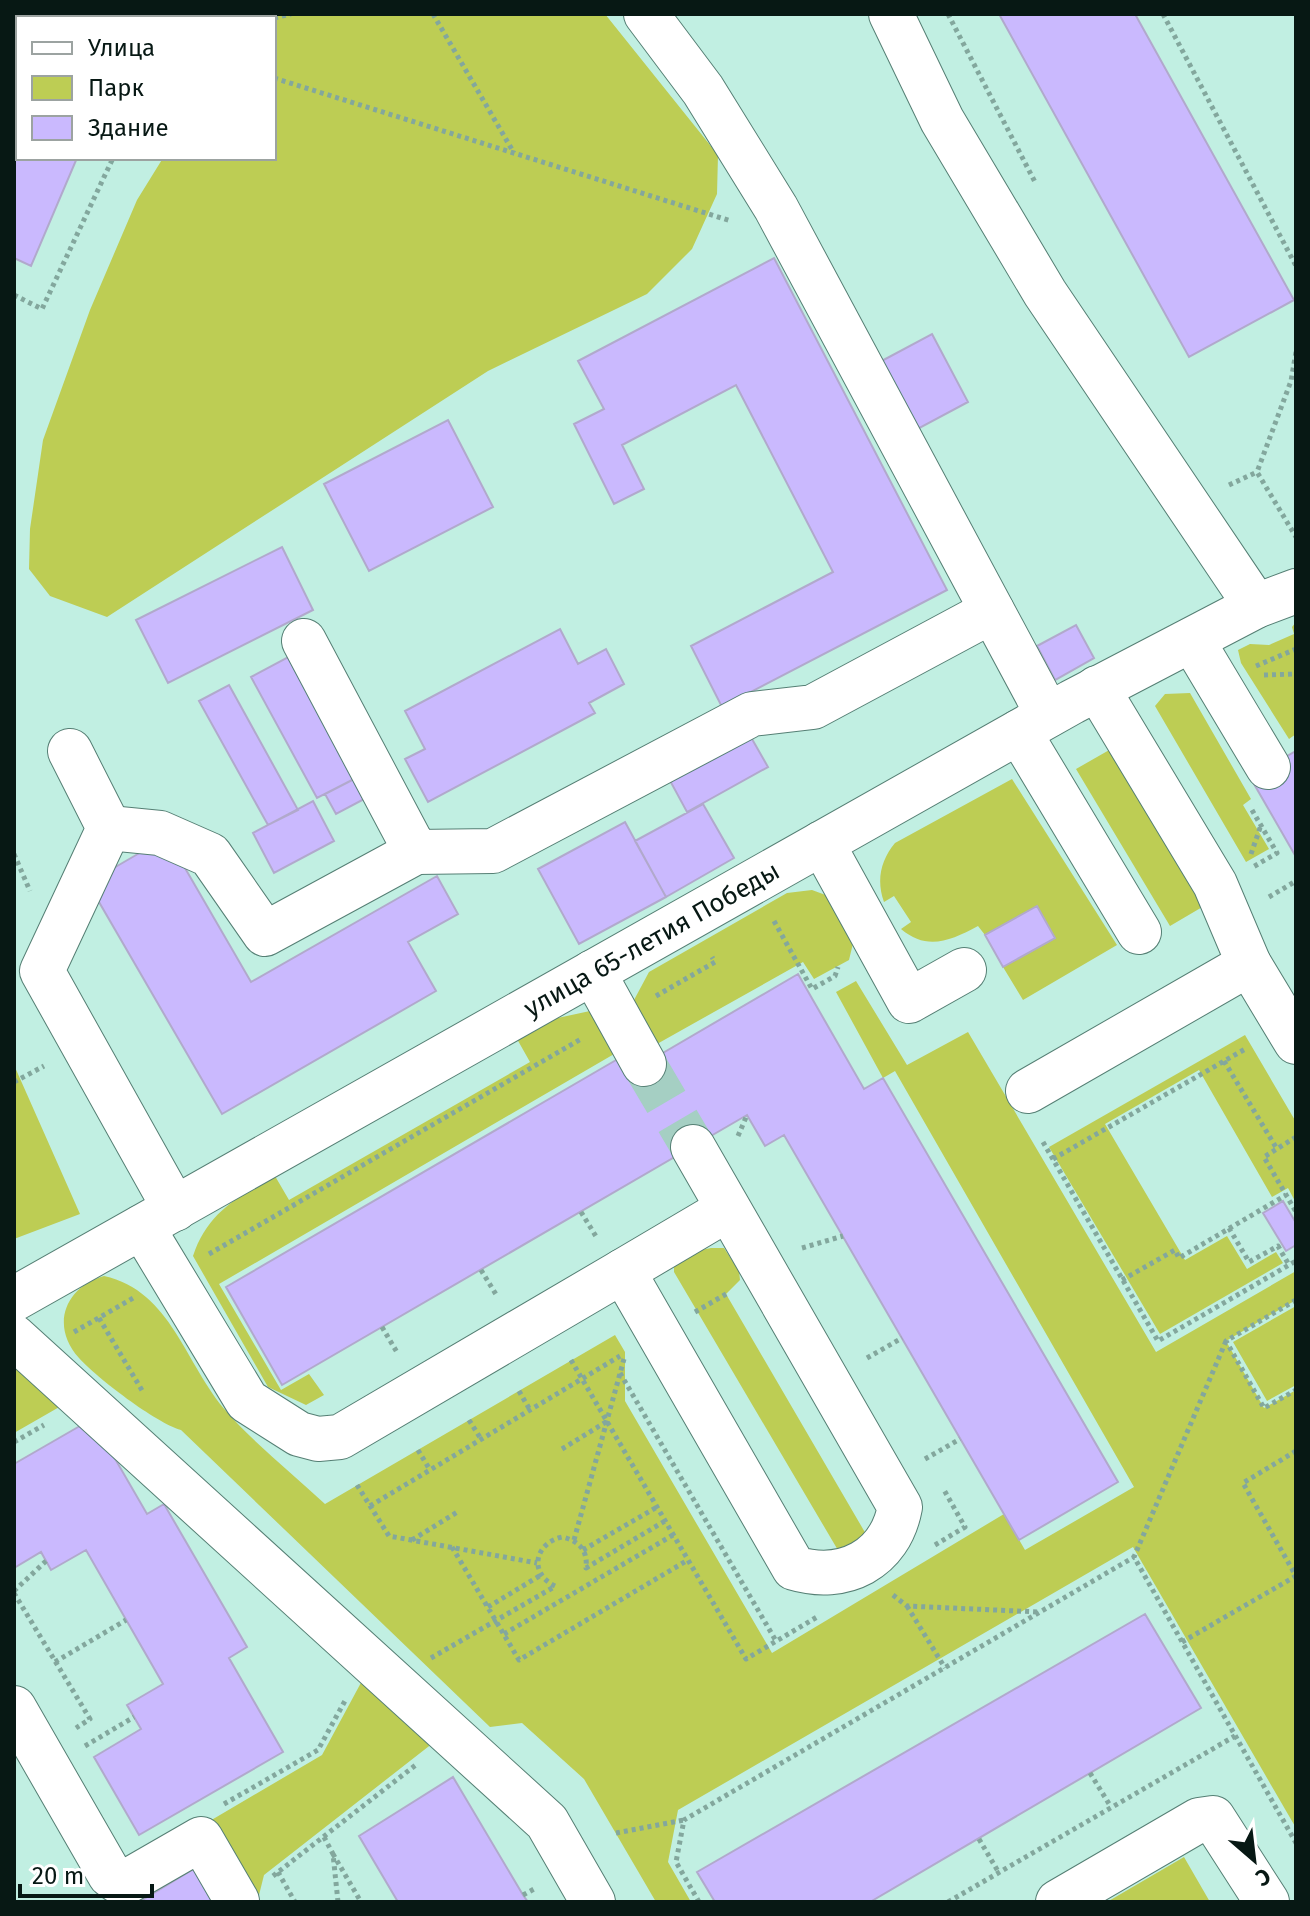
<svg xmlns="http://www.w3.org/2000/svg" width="1310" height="1916" font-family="'Fira Sans',sans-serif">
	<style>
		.green { fill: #bdcd54 }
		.building { fill: #cab9fe; stroke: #b1a9cc; stroke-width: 2 }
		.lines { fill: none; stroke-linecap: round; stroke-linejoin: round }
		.minor-tunnel { stroke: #a5cfc3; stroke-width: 44; stroke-dasharray: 44 22; stroke-linecap: butt }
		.minor-casing { stroke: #557f74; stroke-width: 46 }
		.path { stroke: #83a79d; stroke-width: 5; stroke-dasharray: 4 4; stroke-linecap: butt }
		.minor { stroke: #fff; stroke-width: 44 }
		.labels { text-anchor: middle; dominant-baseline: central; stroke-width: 7; stroke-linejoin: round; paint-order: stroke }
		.street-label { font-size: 26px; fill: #071814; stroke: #fff }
	</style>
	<rect width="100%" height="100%" fill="#c1efe2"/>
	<path class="green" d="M211 14H605L718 155 717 194 692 249 647 294 488 371 107 617 50 596 29 569 30 529 43 440 90 310 137 200 163 158H274V18H210Z
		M1296 622V734L1289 739 1241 663 1238 650 1250 644 1269 645 1294 634 1292 627Z
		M1190 693 1251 799 1243 805 1269 849 1246 862 1155 706 1165 694Z
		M1111 749 1204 906 1170 926 1076 769Z
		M1012 779 1117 945 1023 1000 1003 967 1055 938 1037 906 985 935 978 926C950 941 927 951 901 929L911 922 894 896 884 902C876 880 881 860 895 843Z
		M812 890 831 897 855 935 849 960 814 979 803 962 657 1044 634 1000 649 972 787 893Z
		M856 981 907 1065 968 1032 1156 1352 1296 1271V1300L1226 1341 1264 1408 1296 1390V1828L1133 1547 678 1810 668 1862 691 1902H656L584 1779 522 1723 490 1727 181 1430C156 1423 97 1378 79 1358 50 1326 65 1287 104 1276 172 1291 185 1365 227 1412 256 1445 293 1474 325 1504L615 1335 625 1352V1401L772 1653 1004 1514 1025 1550 1134 1487 895 1071 883 1078 836 992Z
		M590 1011 621 1050 219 1284 281 1390 309 1374 324 1395 306 1405 268 1387 193 1256C207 1213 237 1197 275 1176L289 1200 530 1062 517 1039 553 1019Z
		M1245 1035 1296 1122V1203L1288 1188 1272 1197 1199 1070 1105 1124 1185 1260 1227 1236 1247 1269 1276 1252 1283 1263 1160 1334 1049 1147Z
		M14 1065 80 1214 14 1239Z
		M711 1248H724L739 1271 740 1280 726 1294 870 1541 842 1557 674 1272V1263L696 1251Z
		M1296 1306V1385L1267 1401 1233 1342Z
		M14 1351 68 1402 14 1433Z
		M363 1679 433 1743 264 1875 258 1899 203 1825 322 1755Z
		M1184 1857 1210 1902H1107Z"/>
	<path class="building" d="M32 14H138L136 18H38Z
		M999 14H1135L1294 300 1189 357Z
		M18 64V158H77L31 266 14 258V74Z
		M774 258 947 590 722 707 691 646 833 572 736 385 622 445 644 489 614 504 574 424 604 409 578 361Z
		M932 334 968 402 912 432 876 364Z
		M448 420 493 507 369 571 324 484Z
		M282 547 313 610 168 683 136 620Z
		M1076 625 1094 658 1055 680 1037 646Z
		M560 629 578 664 606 649 624 684 589 703 595 713 428 802 405 759 425 749 405 711Z
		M292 655 358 777 317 798 251 677Z
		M229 685 298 810 268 825 199 701Z
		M748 732 768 767 687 812 668 777Z
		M1296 751V857L1250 777Z
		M358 777 368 797 336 814 325 794Z
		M313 801 334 841 274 873 253 833Z
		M703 804 734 858 666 897 635 841Z
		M625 822 666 897 579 944 538 869Z
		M167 837 251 982 437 876 458 914 408 942 436 991 222 1114 88 883Z
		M1037 906 1055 938 1003 967 985 935Z
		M798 974 864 1089 883 1078 1118 1482 1019 1540 784 1135 765 1146 747 1115 282 1385 226 1287 623 1056 632 1071Z
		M1283 1201 1296 1223V1245L1286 1251 1263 1213Z
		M92 1419 147 1514 164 1504 247 1647 229 1658 283 1752 139 1835 94 1757 141 1729 127 1705 163 1684 86 1550 51 1570 41 1552 14 1568V1464Z
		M1145 1614 1201 1708 870 1902H715L697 1872Z
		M453 1777 523 1895 528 1902H398L359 1836Z
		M197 1867 218 1902H139Z"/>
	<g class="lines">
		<path class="minor-tunnel" d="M644 1064 693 1147"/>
		<g class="minor-casing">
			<g id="minor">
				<path d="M646 14 703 90 776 208 1048 715"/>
				<path d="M891 14 942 120 1045 293 1256 606"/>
				<path d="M178 18 179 14"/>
				<path d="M1192 640 1268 767"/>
				<path d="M304 641 416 852 493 851 752 714 813 707 992 611"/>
				<path d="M1019 732 1139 932"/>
				<path d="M70 751 109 828 42 971 175 1209"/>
				<path d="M109 828 160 833 210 855 265 934 416 852"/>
				<path d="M822 843 909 1001 964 970"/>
				<path d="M1249 964 1296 1042"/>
				<path d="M593 972 644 1064"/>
				<path d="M1028 1091 1249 964 1215 884 1097 688"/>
				<path d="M142 1227 247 1401 299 1434 318 1439 340 1437 623 1271 794 1568C844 1583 890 1560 900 1507L693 1147"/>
				<path d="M623 1271 728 1209"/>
				<path id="s1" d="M14 1299 1072 702 1256 606 1296 591"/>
				<path d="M14 1337 547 1822 593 1902"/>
				<path d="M14 1708 110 1875 118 1881H128L201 1839 237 1901"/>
				<path d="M1058 1902 1199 1820 1213 1818 1267 1902"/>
			</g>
		</g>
		<path class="path" d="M433 14 514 153
			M948 14 1036 184
			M1163 14 1296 266
			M274 18 291 14
			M274 78 731 221
			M14 295 42 309 113 158
			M1296 352 1291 381 1257 472 1296 537
			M1229 485 1257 472
			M1256 666 1296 649
			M1264 675 1296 674
			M1252 810 1277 853 1253 867
			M14 854 30 891
			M1251 854 1261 825
			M1269 897 1296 881
			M774 921 812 989 835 976 838 967
			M656 996 715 962 712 957
			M1224 1061 1277 1149
			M14 1082 44 1066
			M738 1136 747 1115
			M1296 1137 1264 1157 1296 1212
			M1043 1142 1158 1341 1296 1261
			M1053 1159 1247 1048
			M581 1212 597 1238
			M1229 1228 1249 1262 1278 1246 1289 1265
			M802 1248 843 1236
			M209 1254 581 1039
			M481 1270 497 1296
			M1122 1280 1175 1250 1179 1258 1286 1195
			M1296 1300 1226 1341 1264 1408 1296 1390
			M695 1312 728 1293
			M99 1318 143 1392
			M382 1327 398 1354
			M74 1332 135 1297
			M1226 1341 1134 1557 1296 1843
			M867 1358 902 1338
			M571 1360 746 1659 817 1617
			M620 1373 776 1641
			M519 1391 530 1410
			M469 1420 481 1439
			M14 1442 44 1425
			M562 1449 606 1422
			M418 1450 430 1470
			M1296 1451 1243 1483 1296 1576
			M925 1459 960 1439
			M357 1485 389 1536 537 1563
			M370 1506 620 1356
			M412 1540 459 1511
			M574 1540 624 1359
			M935 1545 965 1527 944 1490
			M452 1547 519 1660 688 1560
			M583 1550 657 1507
			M555 1586C528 1573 535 1543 562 1537 579 1541 588 1550 586 1568L665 1521
			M14 1591 46 1561
			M14 1593 90 1719 76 1728
			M893 1595 907 1606 1039 1612
			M907 1606 945 1668
			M488 1607 541 1575
			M504 1634 673 1535
			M1182 1642 1296 1576
			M431 1658 554 1587
			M55 1662 126 1620
			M85 1746 134 1717
			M1090 1773 1111 1807
			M224 1804 318 1750 346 1699
			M616 1833 684 1820
			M324 1837 333 1854
			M979 1839 999 1873
			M278 1872 295 1902
			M273 1876 417 1764
			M523 1895 536 1888
			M338 1902 333 1854 361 1902
			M699 1902 676 1862 684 1820 1134 1557
			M948 1902 1235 1736"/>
		<use href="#minor" class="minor"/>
	</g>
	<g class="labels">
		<g class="street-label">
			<text stroke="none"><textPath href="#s1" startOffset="732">улица 65-летия Победы</textPath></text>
		</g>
	</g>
	<rect width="1310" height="1916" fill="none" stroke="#071814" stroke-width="32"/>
	<rect x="16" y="16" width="260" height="144" fill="#ffffff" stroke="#9ca3a1" stroke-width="2"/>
	<rect x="32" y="42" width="40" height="12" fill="#ffffff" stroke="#9ca3a1" stroke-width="2"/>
	<text x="88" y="56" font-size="24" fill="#071814">Улица</text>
	<rect x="32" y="76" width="40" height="24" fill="#bdcd54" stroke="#9ca3a1" stroke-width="2"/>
	<text x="88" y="96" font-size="24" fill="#071814">Парк</text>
	<rect x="32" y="116" width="40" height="24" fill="#cab9fe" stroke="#9ca3a1" stroke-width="2"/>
	<text x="88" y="136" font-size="24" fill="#071814">Здание</text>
	<g transform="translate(1254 1860) rotate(152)" stroke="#ffffff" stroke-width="6" paint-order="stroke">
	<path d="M0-6L14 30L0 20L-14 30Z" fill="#071814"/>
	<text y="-12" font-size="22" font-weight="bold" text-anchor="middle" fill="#071814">С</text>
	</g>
	<path d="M20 1884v12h132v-12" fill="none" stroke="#071814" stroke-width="4"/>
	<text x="32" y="1884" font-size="24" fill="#071814" stroke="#ffffff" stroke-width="6" paint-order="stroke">20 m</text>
</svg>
